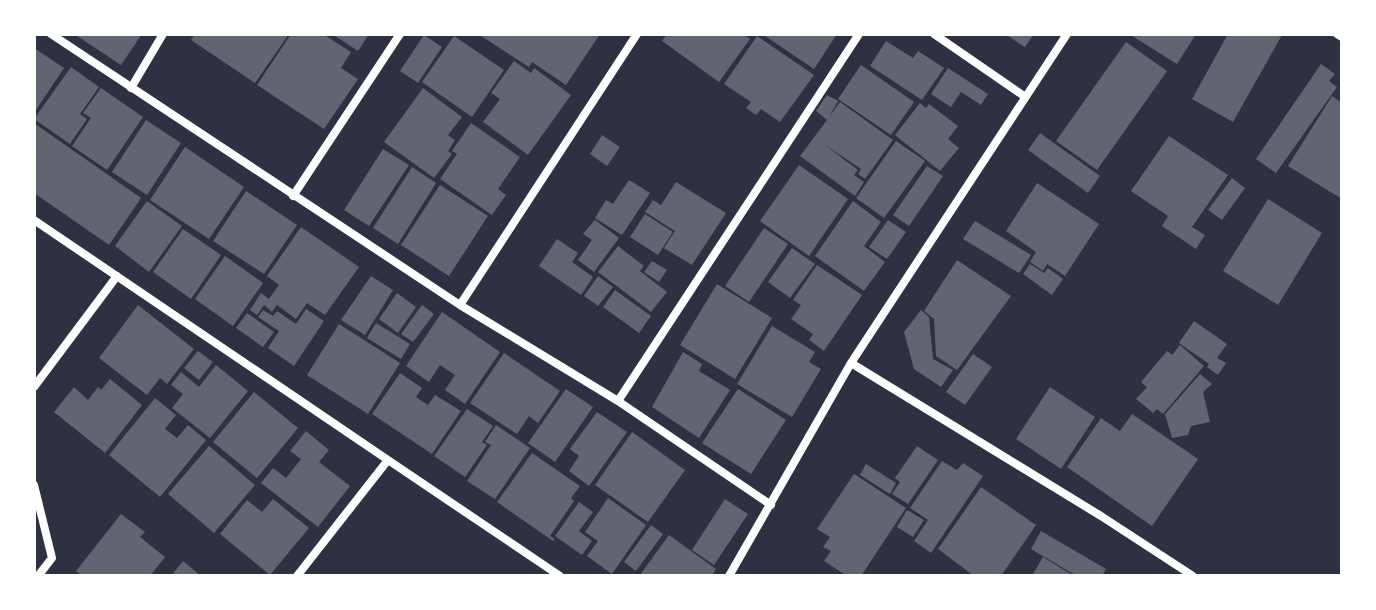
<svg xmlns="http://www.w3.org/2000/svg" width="1376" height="610" font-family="'Source Sans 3',sans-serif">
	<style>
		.building { fill: #626471 }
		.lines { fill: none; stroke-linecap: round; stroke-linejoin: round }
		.minor { stroke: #fff; stroke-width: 8 }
	</style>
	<rect width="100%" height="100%" fill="#2d3142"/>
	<path class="building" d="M74 34H142L121 65Z
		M195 34H289L255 83 191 40Z
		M291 34H323L351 52 341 68 358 79 324 129 257 85Z
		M332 34H369L358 51Z
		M478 34H600L566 85 532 62 529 67Z
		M667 34H744L750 39 719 82 662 41Z
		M762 34H837L814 69Z
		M1005 34H1034L1025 47Z
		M1129 34H1196L1177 64Z
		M1228 34 1282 35 1233 122 1192 99Z
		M424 35 442 47 418 83 400 71Z
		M454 36 504 70 472 117 422 82Z
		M757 36 814 75 780 122 761 109 756 115 746 108 751 102 724 84Z
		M886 41 913 58 918 51 944 68 922 100 870 66Z
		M1126 42 1167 71 1097 170 1056 141Z
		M34 48 64 68 34 113Z
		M514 61 531 73 534 68 571 95 528 155 483 122 500 99 491 93Z
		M1321 64 1335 74 1329 81 1337 87 1276 173 1256 159Z
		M861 65 914 102 891 135 838 99Z
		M71 67 99 87 80 114 87 119 70 144 34 119Z
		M948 68 988 94 981 105 961 92 951 107 931 94Z
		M101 88 143 117 107 170 72 146 91 118 83 113Z
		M423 88 462 117 448 135 455 140 448 151 452 154 434 178 384 142Z
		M827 95 838 101 829 117 840 102 893 140 865 179 858 174 861 169 825 145 858 170 854 175 864 182 855 196 800 156 827 120 816 111Z
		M1332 96 1342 103V199L1288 166Z
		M920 103 926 108 929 104 958 126 948 139 959 148 940 171 895 135Z
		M146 120 181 143 147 195 112 172Z
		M34 123 141 198 109 245 34 193Z
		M471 123 520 157 498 189 506 195 492 215 440 179 457 154 452 151Z
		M1040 133 1100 176 1088 193 1028 150Z
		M602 135 620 147 607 166 590 154Z
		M1169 136 1228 175 1192 227 1205 235 1196 249 1162 226 1168 216 1131 191Z
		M896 141 925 161 884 218 856 198Z
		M185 147 244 187 209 239 150 200Z
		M383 149 409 165 369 226 344 210Z
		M799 165 848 199 809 256 760 221Z
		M927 166 943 176 909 226 893 215Z
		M412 167 436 183 398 244 373 228Z
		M1232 178 1245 188 1222 220 1208 210Z
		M629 180 650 193 622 235 595 218 606 200 613 204Z
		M676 182 726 213 692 265 664 248 675 231 645 212 653 200 661 205Z
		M1037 183 1099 224 1065 276 1047 264 1043 271 1030 262 1036 252 1006 231Z
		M440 185 488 216 449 276 401 245Z
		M246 191 297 225 264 274 213 241Z
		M1268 199 1322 233 1278 305 1223 271Z
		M147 201 182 226 149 272 115 246Z
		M853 201 881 222 864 246 885 262 864 291 815 256Z
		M645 214 673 232 658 255 630 237Z
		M595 220 619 238 594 272 578 260 592 240 583 234Z
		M888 220 906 232 887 259 869 247Z
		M975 221 1031 255 1019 273 963 239Z
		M301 227 359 267 325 315 307 303 296 319 277 305 272 312 264 305 257 315 250 310 261 293 269 299 279 285 267 276Z
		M764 228 788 244 749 302 725 286Z
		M183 229 221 255 191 299 153 272Z
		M557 239 578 253 572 262 593 277 581 295 539 266Z
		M618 246 644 266 640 271 667 292 651 312 598 272Z
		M792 248 815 264 790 298 768 282Z
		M225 256 263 283 233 326 195 299Z
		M957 260 1011 296 957 370 936 356 934 319 924 311Z
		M652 261 667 270 659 282 644 272Z
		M1030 264 1044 273 1048 268 1063 279 1052 295 1023 274Z
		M817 265 862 295 824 351 809 340 813 334 791 319 801 305 793 300Z
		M371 276 393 290 365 335 341 320Z
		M598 276 613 287 598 306 584 296Z
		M717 284 772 318 735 379 680 345Z
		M615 290 651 316 639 333 603 307Z
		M397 293 416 307 398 333 379 319Z
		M138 305 194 349 167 384 160 378 147 395 99 358Z
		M422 305 434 314 413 342 401 334Z
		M306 309 324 321 294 366 268 348 279 331 258 317 263 310 273 316 277 311 296 324Z
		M921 310 929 317 933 359 953 370 941 387 914 369 904 332Z
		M442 312 500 352 465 404 445 390 455 375 440 365 429 382 406 366Z
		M247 313 274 332 263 347 236 328Z
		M1194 321 1227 344 1217 358 1226 363 1218 375 1207 367 1209 364 1179 343Z
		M376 323 410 344 401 359 367 338Z
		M339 324 400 363 368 414 307 375Z
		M772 326 815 352 809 362 821 369 792 417 737 384Z
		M1180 345 1204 366 1163 414 1157 409 1153 413 1136 399 1147 387 1141 382 1167 351 1172 355Z
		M198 351 213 362 199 380 184 368Z
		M683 352 702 364 699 371 730 390 699 438 652 407Z
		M504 353 560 391 538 423 529 416 517 434 470 403Z
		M973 354 992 367 965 405 946 392Z
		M216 365 248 391 210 438 172 408 183 394 171 385 181 372 199 387Z
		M400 373 422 388 416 397 428 405 435 395 461 411 432 454 372 414Z
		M1200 374 1212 384 1203 392 1210 422 1191 426 1188 435 1172 438 1165 414Z
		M110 379 142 405 105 453 54 412 74 387 88 400 98 387 101 390Z
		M1050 387 1095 417 1061 469 1016 439Z
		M566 389 593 407 555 462 528 443Z
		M738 389 786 420 751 474 702 443Z
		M254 392 298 428 257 478 213 442Z
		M155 398 176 415 165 429 177 438 188 425 206 440 160 497 109 455Z
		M467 409 493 426 482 442 487 445 465 477 434 456Z
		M597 412 627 432 589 486 569 471 579 456 570 449Z
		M1132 414 1198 459 1152 526 1067 467 1101 418 1120 431Z
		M496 425 530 448 495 499 467 481 491 445 485 442Z
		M306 431 329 450 319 462 350 486 318 527 261 483 273 468 286 478 301 459 290 451Z
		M632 432 685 470 648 522 595 485Z
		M209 446 255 485 214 533 168 494Z
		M917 446 938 460 908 504 892 494 900 482 895 478Z
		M532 453 580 486 571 498 574 501 550 536 555 539 553 541 497 502Z
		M942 461 957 470 963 463 983 476 931 553 914 541 928 520 910 508Z
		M866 464 896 483 890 494 860 475Z
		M854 474 906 508 861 576H847L824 561 831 551 823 547 830 537 817 529Z
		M981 487 1036 525 1001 576H974L938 549Z
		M608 498 646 525 612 574 587 556 598 541 585 532Z
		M273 499 309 528 270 575 220 534 247 500 262 512Z
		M725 499 748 514 714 565 692 550Z
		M579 502 593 512 579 531 592 541 582 555 555 536Z
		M907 510 924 520 913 537 897 527Z
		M121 514 145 532 140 537 165 557 150 576H83L76 571Z
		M651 525 663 534 636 571 624 562Z
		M1041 531 1106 569 1102 576H1077L1031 549Z
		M669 535 716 569 712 576 640 575Z
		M1043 557 1074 576H1032Z
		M183 561 201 576H171Z"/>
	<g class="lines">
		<path class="minor" d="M51 34 460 305 618 401 771 505
			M934 34 1024 96
			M1337 34 1342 37
			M131 88 163 34
			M293 196 400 34
			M34 220 388 460
			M460 305 637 34
			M851 363 1101 516 1193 576
			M34 387 117 276
			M618 401 859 34
			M34 485 52 558 38 576
			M297 576 388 460 560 576
			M729 576 851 363 1067 34"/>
	</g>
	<rect width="1376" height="610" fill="none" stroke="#ffffff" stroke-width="72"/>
</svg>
